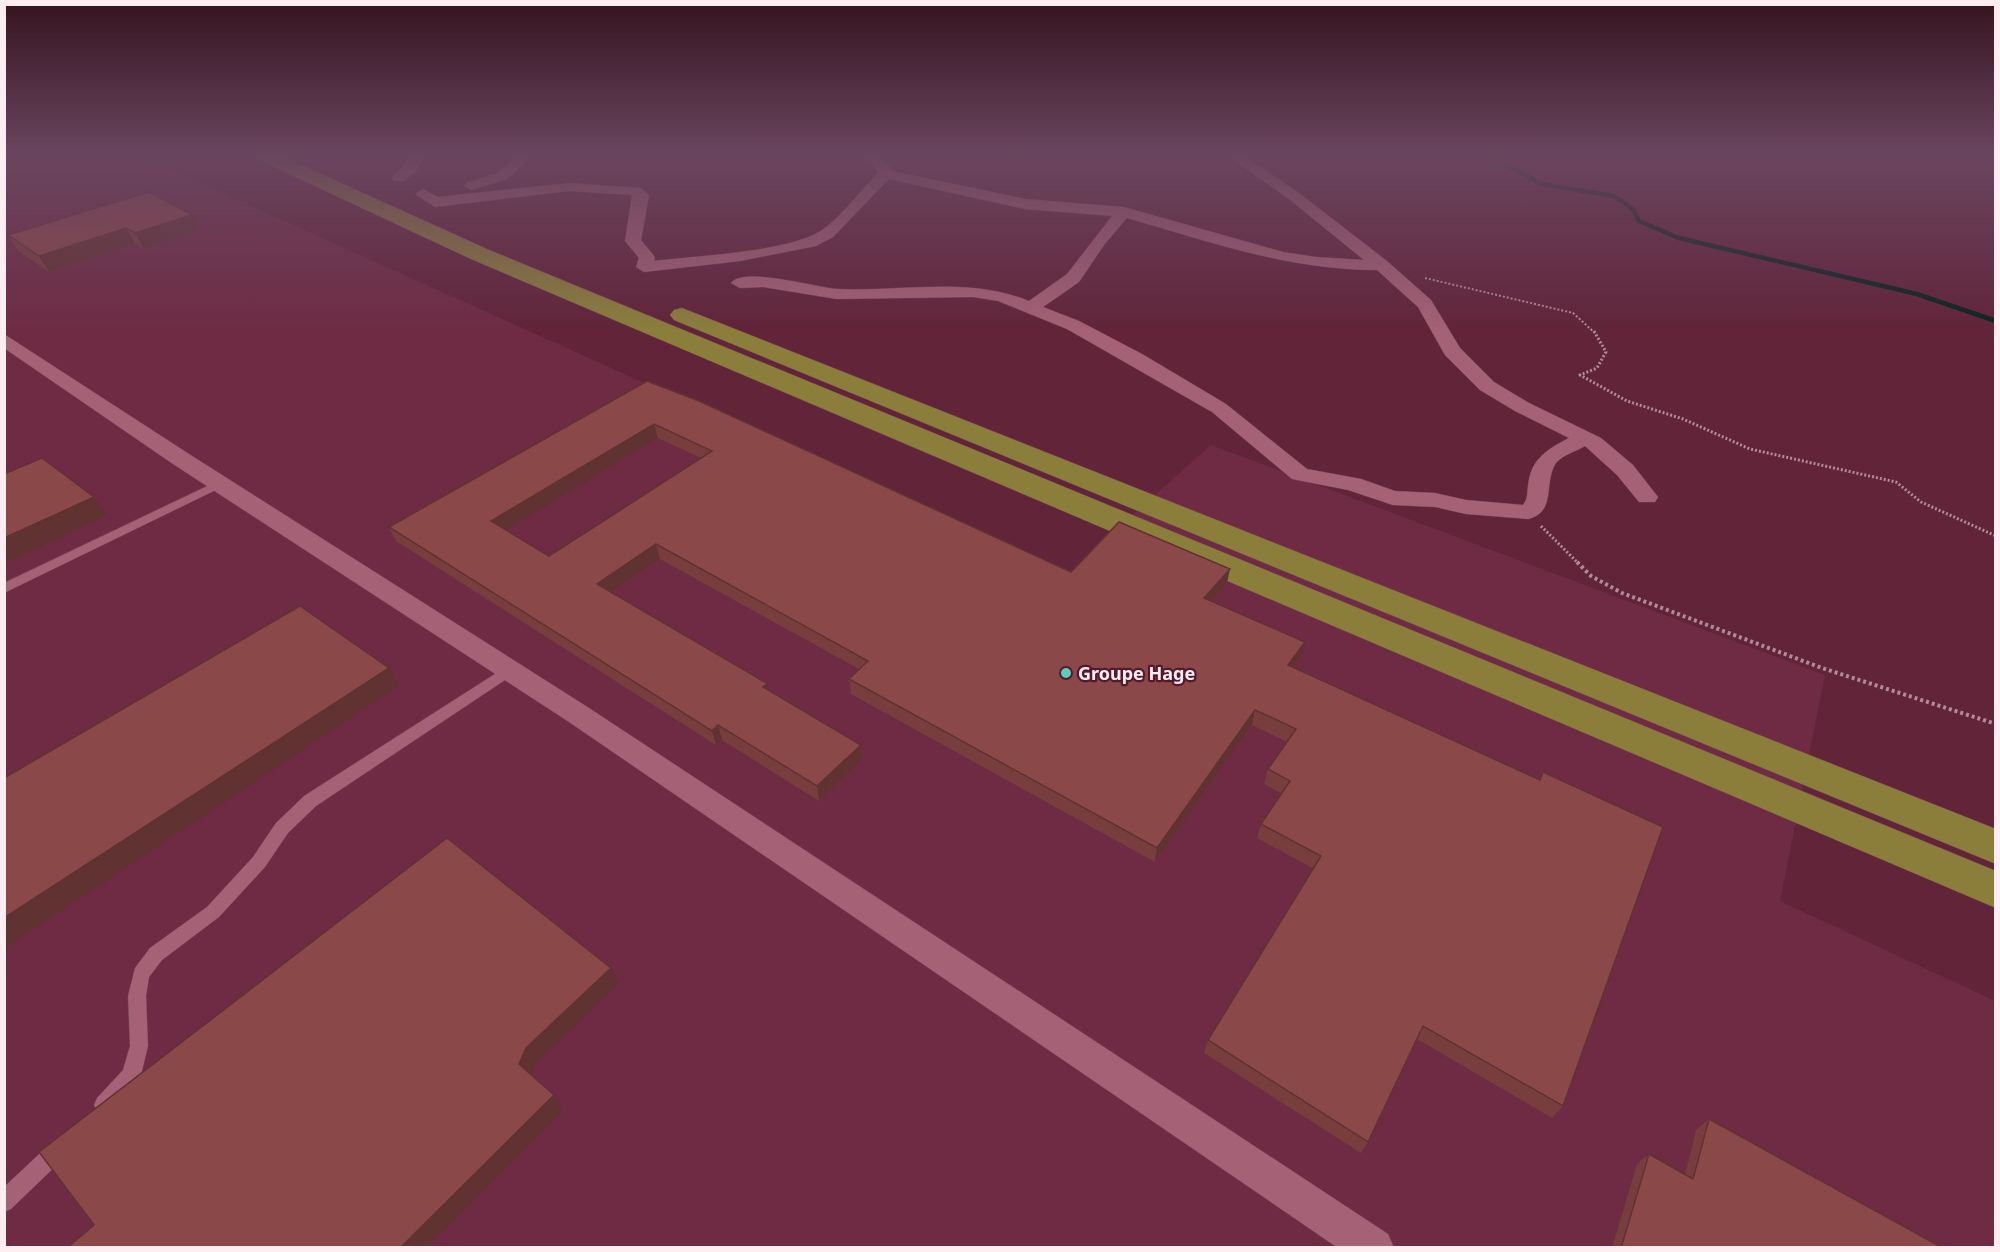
<svg xmlns="http://www.w3.org/2000/svg" width="2000" height="1252" font-family="'Noto Sans',sans-serif">
	<style>
		.built { fill: #6f2b44 }
		.lines { fill: none; stroke-linecap: round; stroke-linejoin: round }
		.stream { stroke: #0a2420; stroke-width: 4.5 }
		.service-casing { stroke: #744357; stroke-width: 1 }
		.minor-casing { stroke: #744357; stroke-width: 1 }
		.primary-casing { stroke: #744357; stroke-width: 1 }
		.path-far2 { stroke: #b18b97; stroke-width: 2; stroke-dasharray: 2 2; stroke-linecap: butt }
		.path-far1 { stroke: #b18b97; stroke-width: 3; stroke-dasharray: 2 2; stroke-linecap: butt }
		.path { stroke: #b18b97; stroke-width: 4; stroke-dasharray: 3 3; stroke-linecap: butt }
		.service { fill: #a56175; fill-rule: evenodd }
		.minor { fill: #a56175; fill-rule: evenodd }
		.primary { fill: #8b7e3b; fill-rule: evenodd }
		.wall { fill: #783e3e; fill-rule: evenodd }
		.shaded-wall { fill: #613232 }
		.building { fill: #8b4848; stroke: #613232; stroke-width: 1.5; fill-rule: evenodd }
		.poi-dot { fill: #5bcebb; stroke: #55192f; stroke-width: 2 }
		.labels { text-anchor: middle; dominant-baseline: central; stroke-width: 4.5; stroke-linejoin: round; paint-order: stroke }
		.poi-label { font-size: 18px; font-weight: bold; fill: #feeef2; stroke: #55192f; text-anchor: start }
	</style>
	<rect width="100%" height="100%" fill="#612439"/>
	<path class="built" d="M5 155H138L640 381 1063 577 1211 445 1825 675 1780 901 1995 1001V1247L5 1248Z"/>
	<g class="lines">
		<path class="stream" d="M1488 155 1542 184 1614 196 1633 209 1639 221 1679 238 1917 294 1996 321"/>
		<g class="service-casing">
			<path id="service" d="M220 480 224 482 226 484 224 486 4 593V583Z
				M509 665 514 666 516 670 514 674 316 806 288 833 265 867 219 917 162 960 149 977 146 996 148 1046 141 1075 138 1082 111 1112 104 1115 97 1112 94 1105 97 1098 123 1070 130 1046 128 996 135 968 150 948 207 907 253 857 276 823 304 796Z
				M58 1140 65 1143 68 1150 65 1157 11 1209 4 1212V1187L51 1143Z"/>
		</g>
		<g class="minor-casing">
			<path id="minor" d="M405 155H419L422 159 417 170 404 181H394L392 178C397 171 404 168 408 159Z
				M517 155H533L507 179 471 190 464 186 466 183 497 173Z
				M861 155C877 155 884 156 892 171L1025 199 1124 207 1283 252 1316 257 1364 260 1289 199 1226 155H1243L1299 193 1387 261 1431 300 1460 348 1494 382 1529 403 1601 438 1633 465 1658 497 1655 502H1639L1617 475 1585 446C1577 451 1562 455 1556 463 1543 483 1557 512 1528 519L1466 514 1435 507 1393 505 1348 490 1292 479 1212 412 1067 329 998 301 973 297 837 299 763 287 740 288 731 283C743 266 818 288 838 289 902 292 968 276 1029 301L1067 274 1112 216 1025 209 889 179 833 237 816 246 740 261 644 272 636 267 639 258 625 241 632 195 569 191 435 207 415 194 423 189 438 197 569 183 641 188 649 195 641 240 655 257 654 261C695 256 785 252 819 232 839 220 861 190 878 173L875 166ZM1127 218C1210 242 1290 270 1377 270L1418 307 1445 355 1480 390 1515 411 1569 438C1546 450 1531 459 1528 486 1527 493 1528 499 1523 505L1466 500 1435 493 1395 491 1361 479 1307 469 1226 404 1142 354 1079 321 1043 307 1079 282 1104 245Z
				M4 334 189 454 589 708 1388 1234 1394 1248H1338L569 722 173 464 4 348Z"/>
		</g>
		<g class="primary-casing">
			<path id="primary" d="M254 155H279L487 249 1996 871V908L471 259 257 159Z
				M682 308 1996 829V864L674 320 670 315 674 310Z"/>
		</g>
		<path class="path-far2" d="M1425 278 1573 313 1595 333"/>
		<path class="path-far1" d="M1594 331 1606 352 1597 368 1580 375 1627 401 1683 419 1750 449 1896 482 1921 502 1996 536
			M1541 526 1578 563"/>
		<path class="path" d="M1577 562 1591 576 1622 593 1822 668 1996 724"/>
		<use href="#service" class="service"/>
		<use href="#minor" class="minor"/>
		<use href="#primary" class="primary"/>
	</g>
	<path class="wall" d="M149 192 200 230 144 249 135 244 49 272 18 251 8 235Z
		M647 381 1071 572 1227 583 1211 602 1301 656 1293 667 1539 780 1543 772 1563 1106 1552 1118 1417 1039 1368 1142 1361 1153 1204 1053 1208 1040 1314 869 1257 838 1261 824 1281 793 1264 784 1268 769 1287 742 1252 725 1155 862 851 694 849 679 859 669 660 559 611 592 768 684 769 691 861 745 862 759 819 801 722 740 716 745 396 541 389 527ZM658 438 701 458 549 556 506 530Z
		M1709 1119 1943 1248H1612L1637 1164 1649 1154 1685 1175 1696 1130Z"/>
	<path class="shaded-wall" d="M192 215 200 230 144 249 135 233Z
		M126 228 135 244 49 272 39 256Z
		M654 424 658 438 497 536 491 521Z
		M94 497 107 515 4 564V538Z
		M656 544 660 559 602 598 597 584Z
		M1230 569 1227 583 1201 613 1204 598Z
		M1305 642 1301 656 1284 679 1288 665Z
		M389 668 399 686 4 949V918Z
		M768 684 771 699 763 687Z
		M1255 710 1252 725 1155 862 1157 848Z
		M718 725 722 740 716 745 712 731Z
		M861 745 862 759 819 801 817 786Z
		M611 968 619 984 536 1064 530 1079 519 1064 526 1048Z
		M554 1095 563 1110 427 1248H400Z"/>
	<path class="building" d="M149 192 192 215 135 233 126 228 39 256 8 235Z
		M647 381 699 401 1071 572 1119 522 1230 569 1204 598 1305 642 1288 665 1540 780 1543 772 1663 827 1563 1106 1423 1026 1368 1142 1208 1040 1321 856 1261 824 1290 781 1268 769 1296 729 1255 710 1157 848 849 679 868 661 656 544 597 584 768 684 763 687 861 745 817 786 718 725 712 731 389 527ZM654 424 712 451 549 556 491 521Z
		M42 458 94 497 4 538V474Z
		M300 606 389 668 4 918V778Z
		M447 838 611 968 526 1048 519 1064 554 1095 400 1248H67L94 1225 39 1152Z
		M1709 1119 1943 1248H1621L1649 1154 1693 1179Z"/>
	<linearGradient id="sky" x2="0" y2="1"><stop stop-color="#35141f"/><stop offset="0.47" stop-color="#6a455f"/><stop offset="1" stop-color="#6a455f" stop-opacity="0"/></linearGradient>
	<rect width="2000" height="331" fill="url(#sky)"/>
	<circle class="poi-dot" cx="1066" cy="673" r="6"/>
	<g class="labels">
		<g class="poi-label">
			<text x="1078" y="673">Groupe Hage</text>
		</g>
	</g>
	<rect width="2000" height="1252" fill="none" stroke="#feeef2" stroke-width="12"/>
</svg>
